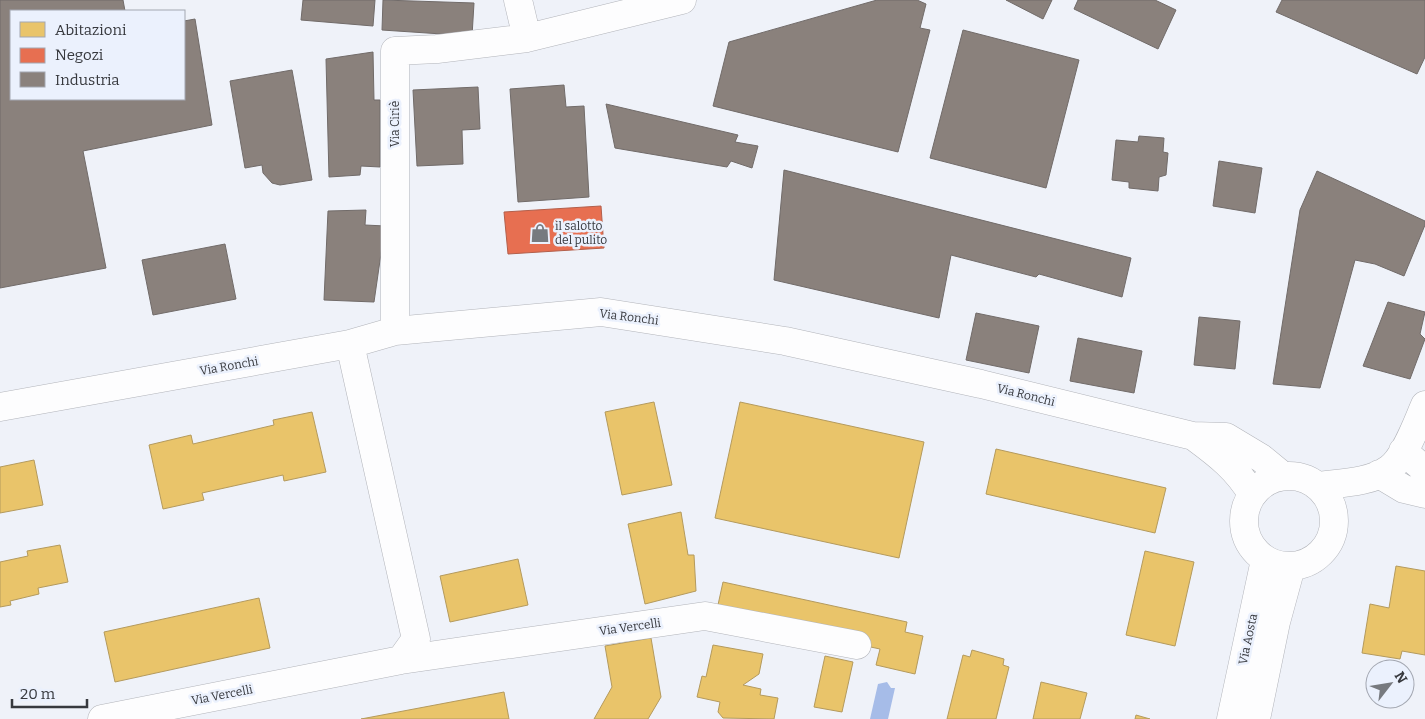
<svg xmlns="http://www.w3.org/2000/svg" width="1425" height="719" font-family="Bitter,serif">
	<style>
		.water { fill: #a6bce8 }
		.homes { fill: #e9c46a; stroke: #b49a5d }
		.shops { fill: #e76f51; stroke: #b25f4b }
		.industry { fill: #8a817c; stroke: #716b69 }
		.lines { fill: none; stroke-linecap: round; stroke-linejoin: round }
		.minor-casing { stroke: #b2b4ba; stroke-width: 29 }
		.minor { stroke: #fdfdfe; stroke-width: 28 }
		.labels { text-anchor: middle; dominant-baseline: central; stroke-width: 5; stroke-linejoin: round; paint-order: stroke }
		.street-label { font-size: 12px; fill: #37393e; stroke: #ebf1fd }
		.poi-label { font-size: 12px; fill: #37393e; stroke: #ebf1fd; text-anchor: start }
	</style>
	<rect width="100%" height="100%" fill="#eff2f9"/>
	<path class="water" d="M887 682 891 688H895L888 719H870L878 684Z"/>
	<path class="homes" d="M654 402 672 485 622 495 605 412Z
		M740 402 924 442 899 558 715 518Z
		M312 412 326 472 284 481 283 475 202 493 204 500 163 509 149 445 191 435 193 444 274 425 273 420Z
		M996 449 1166 488 1155 533 986 494Z
		M34 460 43 505 0 513V467Z
		M681 512 688 555H694L696 591 645 604 628 524Z
		M60 545 68 582 38 588 39 594 10 601 11 605 0 607V562L28 556 27 551Z
		M1145 551 1194 562 1175 646 1126 635Z
		M518 559 528 605 450 622 440 576Z
		M1396 566 1425 571V655L1402 651 1400 659 1362 653 1370 604 1389 608Z
		M723 582 907 622 905 632 923 636 915 674 876 665 880 649 716 614Z
		M259 598 270 648 115 682 104 632Z
		M651 638 661 697 648 719H594L612 687 605 646Z
		M713 645 763 654 759 674 743 685 761 689 760 695 778 698 774 719 723 718 718 712 720 702 697 697 702 676 706 677Z
		M972 650 1004 659 1003 665 1009 667 996 719H947L963 655 970 657Z
		M825 656 853 662 842 712 814 707Z
		M1041 682 1087 693 1080 719H1033Z
		M504 692 509 719H361Z
		M1136 715 1150 719H1135Z"/>
	<path class="shops" d="M601 206 604 248 508 254 504 212Z"/>
	<path class="industry" d="M0 0H123L125 11H11V99H184V21L195 19 212 125 83 151 106 268 0 288Z
		M303 0H375L373 26 301 20Z
		M383 0 474 3 472 36 382 30Z
		M877 0H917L926 4 920 28 930 30 898 152 713 106 729 42Z
		M1006 0H1052L1043 19Z
		M1078 0H1155L1176 10 1158 49 1074 9Z
		M1282 0H1425V57L1417 74 1276 12Z
		M963 30 1079 60 1046 188 930 158Z
		M373 52 374 100H380V167L361 166 360 175 329 177 326 59Z
		M292 70 312 180 280 185 272 183 263 173 262 165 245 168 230 81Z
		M564 85 566 107 584 106 589 197 518 202 510 89Z
		M478 87 480 129 462 130 463 164 417 166 413 90Z
		M606 104 738 135 735 142 758 146 752 168 731 161 727 167 615 148Z
		M1139 136 1164 138 1163 152 1168 153 1166 175 1159 177 1158 191 1129 188V182L1112 180 1116 140 1138 142Z
		M1219 161 1262 168 1255 213 1213 206Z
		M784 170 1131 258 1122 297 1039 274 1036 277 951 255 939 318 774 280Z
		M1317 171 1425 221V225L1404 276 1375 264 1355 260 1320 388 1273 384 1300 210Z
		M366 210 365 225 385 226 374 302 324 300 328 211Z
		M225 244 236 299 153 315 142 260Z
		M1388 302 1425 312 1420 334 1425 339 1410 379 1363 366Z
		M976 313 1039 326 1029 373 966 360Z
		M1199 317 1240 321 1235 369 1194 365Z
		M1078 338 1142 351 1134 393 1070 381Z"/>
	<g class="lines">
		<g class="minor-casing">
			<path id="minor" d="M518 0 527 38
				M395 331V51L437 49 527 38 682 0
				M0 407 350 344 395 331 601 312 785 341 981 384 1193 436 1226 437 1261 458 1283 476
				M1196 438C1219 455 1237 469 1252 494
				M1403 451 1425 470
				M1379 474 1404 489 1425 494
				M1244 521a45 45 0 1 1 90 0a45 45 0 1 1-90 0Z
				M1317 486C1340 483 1370 483 1389 469 1405 458 1417 423 1425 405
				M401 660 705 616 857 645
				M102 719 401 660 416 639 350 344
				M1231 719 1265 560
				M1256 719 1276 622 1291 567"/>
		</g>
		<use href="#minor" class="minor"/>
	</g>
	<defs>
		<g id="shop-bare" transform="scale(1.5)"><path d="M-5-2.5h2.3a2.7 3.5 0 0 1 5.4 0H5L5.5 6h-11ZM-1.5-2.5h3a1.5 2.3 0 0 0-3 0Z" fill="#777a7f" stroke="#ebf1fd" stroke-width="2.5" paint-order="stroke"/></g>
	</defs>
	<g fill-rule="evenodd">
		<use href="#shop-bare" x="540" y="233"/>
	</g>
	<g class="labels">
		<g class="street-label">
			<text transform="translate(395 124) rotate(-90)">Via Ciriè</text>
			<text transform="translate(629 317) rotate(7)">Via Ronchi</text>
			<text transform="translate(229 366) rotate(-10)">Via Ronchi</text>
			<text transform="translate(1026 395) rotate(14)">Via Ronchi</text>
			<text transform="translate(630 627) rotate(-8)">Via Vercelli</text>
			<text transform="translate(1248 639) rotate(-78)">Via Aosta</text>
			<text transform="translate(222 695) rotate(-11)">Via Vercelli</text>
		</g>
		<g class="poi-label">
			<text x="555" y="226">il salotto<tspan x="555" dy="14">del pulito</tspan></text>
		</g>
	</g>
	<rect x="10" y="10" width="175" height="90" fill="#ebf1fd" stroke="#a3a7b1"/>
	<rect x="20" y="22" width="25" height="15" fill="#e9c46a" stroke="#a3a7b1"/>
	<text x="55" y="35" font-size="15" fill="#37393e">Abitazioni</text>
	<rect x="20" y="48" width="25" height="15" fill="#e76f51" stroke="#a3a7b1"/>
	<text x="55" y="60" font-size="15" fill="#37393e">Negozi</text>
	<rect x="20" y="72" width="25" height="15" fill="#8a817c" stroke="#a3a7b1"/>
	<text x="55" y="85" font-size="15" fill="#37393e">Industria</text>
	<g transform="translate(1390 684) rotate(59)"><circle r="24" fill="#ebf1fd" stroke="#a3a7b1"/>
	<path d="M0-4L9 19L0 12L-9 19Z" fill="#777a7f"/>
	<text y="-8" font-size="14" font-weight="bold" text-anchor="middle" fill="#37393e">N</text>
	</g>
	<path d="M12 699v8h75v-8" fill="none" stroke="#37393e" stroke-width="2.5"/>
	<text x="20" y="699" font-size="15" fill="#37393e" stroke="#ebf1fd" stroke-width="4" paint-order="stroke">20 m</text>
</svg>
